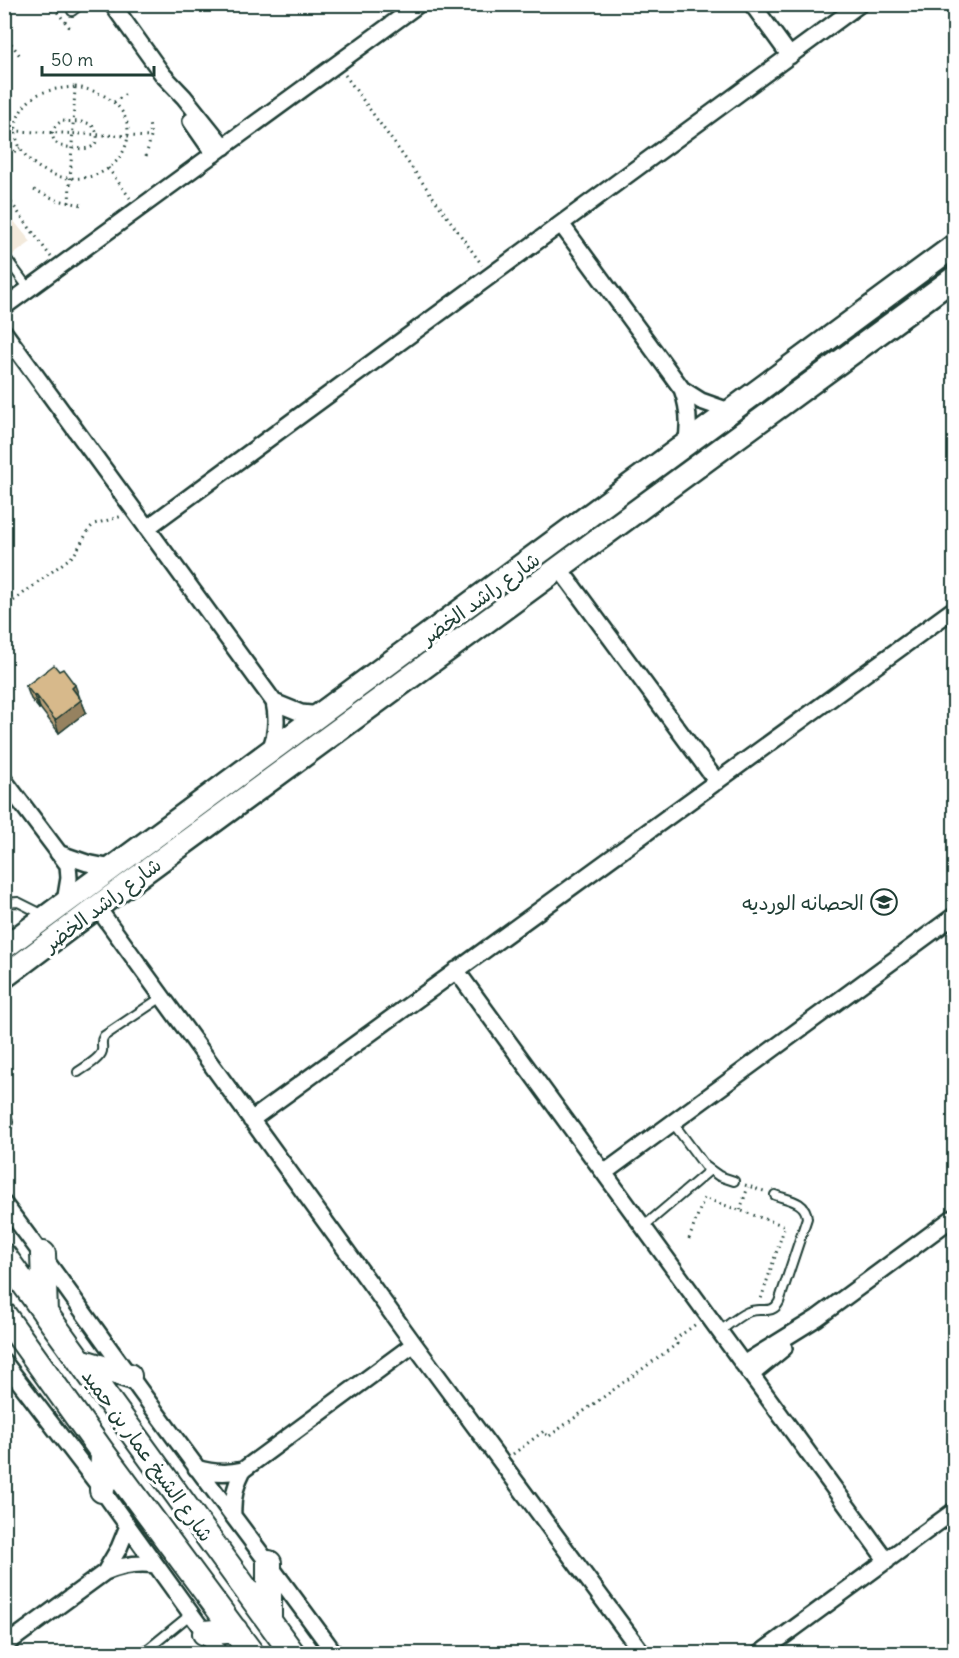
<svg xmlns="http://www.w3.org/2000/svg" width="959" height="1658" font-family="Delius,'Playpen Sans Arabic',sans-serif">
	<style>
		.built { fill: #f3eadc }
		.lines { fill: none; stroke-linecap: round; stroke-linejoin: round }
		.lane-casing { stroke: #1f3d34; stroke-width: 12 }
		.street-casing { stroke: #1f3d34; stroke-width: 20 }
		.secondary-casing { stroke: #1f3d34; stroke-width: 27 }
		.primary-casing { stroke: #1f3d34; stroke-width: 28 }
		.path { stroke: #1f3d34; stroke-width: 3; stroke-dasharray: 1.5 4.5; stroke-linecap: butt }
		.lane { stroke: #fff; stroke-width: 8 }
		.street { stroke: #fff; stroke-width: 15 }
		.secondary { stroke: #fff; stroke-width: 22 }
		.primary { stroke: #fff; stroke-width: 24 }
		.wall { fill: #b99f78; stroke: #1f3d34; stroke-width: 1.5 }
		.shaded-wall { fill: #968261; stroke: #1f3d34; stroke-width: 1.5 }
		.building { fill: #d7b98b; stroke: #1f3d34; stroke-width: 1.5 }
		.labels { text-anchor: middle; dominant-baseline: central; stroke-width: 6; stroke-linejoin: round; paint-order: stroke }
		.street-label { font-size: 20px; fill: #1f3d34; stroke: #fff }
		.poi-label { font-size: 20px; fill: #1f3d34; stroke: #fff; text-anchor: end }
	</style>
	<rect width="100%" height="100%" fill="#fff"/>
	<filter id="ink" filterUnits="userSpaceOnUse"><feTurbulence type="fractalNoise" baseFrequency=".0167" numOctaves="2"/><feDisplacementMap in="SourceGraphic" scale="12" xChannelSelector="R" yChannelSelector="G"/><feConvolveMatrix kernelMatrix="1 2 1 2 8 2 1 2 1" color-interpolation-filters="sRGB"/></filter>
	<g filter="url(#ink)">
		<path class="built" d="M4 209 31 242 5 261H4Z"/>
		<g class="lines">
			<g class="lane-casing">
				<path id="lane" d="M72 11 81 4
					M4 255 29 289
					M4 903 18 902 42 914
					M78 1072C85 1067 100 1059 102 1051 103 1044 100 1042 104 1036L162 997
					M4 1106 8 1122 4 1135
					M673 1123 705 1166 719 1176 734 1181
					M643 1227 710 1170
					M719 1332C728 1325 738 1316 748 1312 760 1306 772 1316 779 1302L807 1218C806 1201 788 1200 775 1195
					M142 1654 191 1614"/>
			</g>
			<g class="street-casing">
				<path id="street" d="M112 4 163 75 184 97 224 147
					M752 4 790 56
					M191 121 214 154
					M561 224 682 389C689 408 690 425 686 445
					M4 307 419 4
					M4 332 274 702C278 720 277 735 269 752
					M682 389 701 401 732 412
					M147 528 860 4
					M559 568 717 782
					M274 702 301 713 321 715
					M4 780 68 865 69 878 65 902
					M58 853 87 863 112 868
					M97 907 414 1344 643 1654
					M456 970 887 1561
					M251 1120 954 609
					M604 1173 954 916
					M4 1204C48 1261 88 1320 131 1378 198 1471 268 1561 335 1654
					M4 1362 102 1490 220 1654
					M743 1364 817 1318 954 1217
					M751 1375 784 1348
					M196 1468C212 1473 227 1474 243 1470L414 1344
					M233 1516C232 1499 235 1485 243 1470
					M105 1572 119 1548 128 1526
					M4 1646 105 1572C122 1565 137 1562 155 1565
					M759 1654 954 1511"/>
			</g>
			<g class="secondary-casing">
				<path id="secondary" d="M4 948 954 246
					M4 977 97 907 954 278"/>
			</g>
			<g class="primary-casing">
				<path id="primary" d="M43 1254 45 1313
					M4 1256 80 1361 293 1654
					M4 1315 103 1453 252 1654
					M80 1361 129 1376
					M102 1490 103 1453
					M269 1619V1563
					M205 1633 235 1630"/>
			</g>
			<path class="path" d="M41 4 58 13 70 28
				M4 29 12 4
				M4 34 21 57
				M345 75 482 265
				M75 87C158 98 134 184 69 178 39 176 3 146 20 113 24 105 31 98 39 94 50 89 63 88 75 87Z
				M114 102 129 92
				M4 115 15 131 151 137
				M63 121C70 122 80 121 87 123 98 125 102 144 89 148 81 150 68 147 60 146 49 139 50 126 63 121Z
				M146 156 151 137 149 122
				M4 158 20 148
				M108 168 130 198
				M34 190 57 200 82 205
				M4 193 51 257
				M69 203 75 88
				M4 608 74 555 90 528 94 524 123 516
				M745 1185 767 1192
				M740 1210 748 1187
				M689 1239 704 1198 785 1226 761 1299
				M513 1454 544 1431 548 1437 677 1344 674 1340 696 1324"/>
			<use href="#lane" class="lane"/>
			<use href="#street" class="street"/>
			<use href="#secondary" class="secondary"/>
			<use href="#primary" class="primary"/>
		</g>
		<path class="wall" d="M26 686 81 700 86 712 59 733 40 708 39 709 31 699Z"/>
		<path class="shaded-wall" d="M75 685 80 698 72 688Z
			M36 695 40 708 39 709 34 696Z
			M81 700 86 712 59 733 55 720Z"/>
		<path class="building" d="M54 665 59 671 63 669 75 685 72 688 81 700 55 720 36 695 34 696 26 686Z"/>
	</g>
	<defs>
		<g id="school-ring" transform="scale(1.35)"><circle r="9.5" fill="#fff" stroke="#1f3d34" stroke-width="1.5"/><path d="M0-5L7-2L0 1L-7-2ZM-4 1L0 2.5L4 1V4Q0 6-4 4Z" fill="#1f3d34"/></g>
	</defs>
	<g fill-rule="evenodd">
		<use href="#school-ring" x="884" y="902"/>
	</g>
	<g class="labels">
		<g class="street-label">
			<text transform="translate(480 598) rotate(-36)">شارع راشد الخضر</text>
			<text transform="translate(102 904) rotate(-37)">شارع راشد الخضر</text>
			<text transform="translate(148 1455) rotate(54)">شارع الشيخ عمار بن حميد</text>
		</g>
		<g class="poi-label">
			<text x="864" y="902">الحصانه الورديه</text>
		</g>
	</g>
	<rect width="959" height="1658" fill="none" stroke="#fff" stroke-width="24"/>
	<rect x="12" y="12" width="935" height="1634" fill="none" stroke="#1f3d34" stroke-width="2" filter="url(#ink)"/>
	<path d="M42 66v9h112v-9" fill="none" stroke="#1f3d34" stroke-width="3"/>
	<text x="51" y="66" font-size="18" fill="#1f3d34" stroke="#ffffff" stroke-width="4.5" paint-order="stroke">50 m</text>
</svg>
